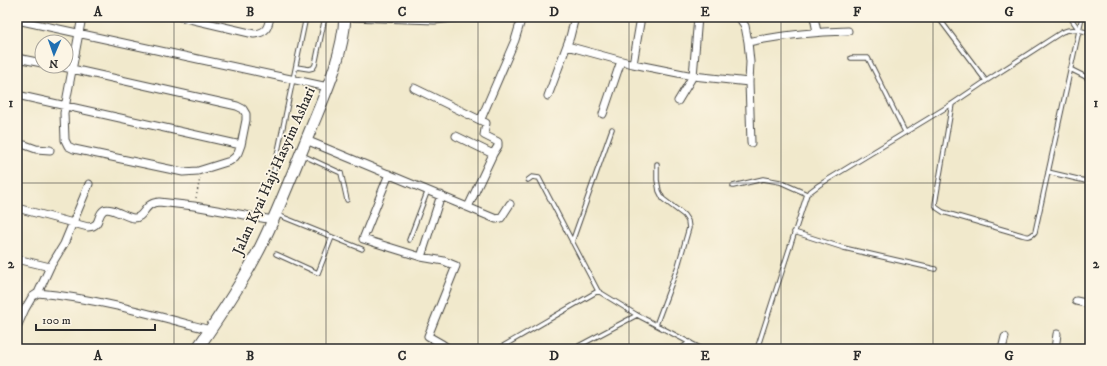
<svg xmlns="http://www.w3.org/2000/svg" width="1107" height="366" font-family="'IM FELL DW Pica',serif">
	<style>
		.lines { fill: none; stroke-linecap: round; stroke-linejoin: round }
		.service-casing { stroke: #494843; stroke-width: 5.5 }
		.minor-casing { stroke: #494843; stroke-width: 9 }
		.primary-casing { stroke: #494843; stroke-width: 13 }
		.path { stroke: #494843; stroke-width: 1.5; stroke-dasharray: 1 3; stroke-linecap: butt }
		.service { stroke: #fff; stroke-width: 3.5 }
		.minor { stroke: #fff; stroke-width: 7 }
		.primary { stroke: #fff; stroke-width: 11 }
		.grid { fill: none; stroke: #2b2b2b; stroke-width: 1; stroke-opacity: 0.55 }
		.labels { text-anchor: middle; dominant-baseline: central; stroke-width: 3.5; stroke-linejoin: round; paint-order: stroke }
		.street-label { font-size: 15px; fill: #2b2b2b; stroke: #fcf5e5 }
		.neatline { fill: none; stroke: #2b2b2b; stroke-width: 1.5 }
		.grid-label { font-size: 13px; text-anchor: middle; font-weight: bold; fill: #2b2b2b }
	</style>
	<rect width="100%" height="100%" fill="#fcf5e5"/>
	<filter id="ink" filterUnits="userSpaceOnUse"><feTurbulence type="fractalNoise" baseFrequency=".025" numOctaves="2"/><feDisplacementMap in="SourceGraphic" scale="8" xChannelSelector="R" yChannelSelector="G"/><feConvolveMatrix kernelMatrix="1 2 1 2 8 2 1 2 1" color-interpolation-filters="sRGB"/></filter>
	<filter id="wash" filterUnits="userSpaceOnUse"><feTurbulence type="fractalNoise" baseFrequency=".012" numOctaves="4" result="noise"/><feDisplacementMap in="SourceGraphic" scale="16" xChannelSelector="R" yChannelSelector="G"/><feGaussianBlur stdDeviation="0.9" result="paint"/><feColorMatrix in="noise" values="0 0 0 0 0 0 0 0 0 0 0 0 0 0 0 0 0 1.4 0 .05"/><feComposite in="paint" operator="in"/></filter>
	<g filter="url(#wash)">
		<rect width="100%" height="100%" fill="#f1e9cc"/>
	</g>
	<g filter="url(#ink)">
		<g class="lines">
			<g class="service-casing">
				<path id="service" d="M938 17 986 81 1062 32C1072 28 1080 30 1090 33
					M1070 17 1079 30
					M851 58H868L905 132
					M296 67 309 69 313 68 315 65 325 17
					M1070 69 1090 79
					M952 104 935 204 937 208 943 212 1022 235C1028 237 1031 237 1035 232L1082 17
					M302 155 341 173 347 200
					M1048 172 1090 182
					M273 175 306 17
					M528 180 532 177 539 178 598 291 637 315 702 349
					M733 186 763 179 780 182 807 194
					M278 215 362 249
					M794 232 844 248 935 269
					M409 240 428 190
					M572 242 612 129
					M276 254 318 273 332 237
					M656 325 678 266 689 228 688 221 684 215 663 199 659 191 657 180V164
					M498 349 598 291
					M573 349 637 315
					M680 349 690 342
					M757 349 807 194 819 185 952 104 986 81"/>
			</g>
			<g class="minor-casing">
				<path id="minor" d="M181 17 254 34C266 33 268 28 270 17
					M353 17 435 20 463 17
					M739 17 745 26 748 42 750 62 749 82 751 143
					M814 17 817 32
					M17 20 328 87
					M748 42C782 35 813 32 848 31
					M567 46 633 64 693 76 749 82
					M17 58 42 63
					M633 64 641 17
					M58 66 72 69 237 106 243 109 246 114V120L241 145 238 153 235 157 230 161 198 171 183 172 74 149 68 146 65 140 64 113 82 17
					M414 88 486 123 484 135 498 142V146L493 154 468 207
					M17 95 241 145
					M548 96 570 37 575 17
					M678 101 693 76 698 17
					M603 114 621 61
					M481 119 515 40 522 17
					M456 136 493 154
					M306 140 496 219 501 218 510 204
					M17 145H25L36 149 50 150
					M389 174 363 239 421 257 444 261 456 266 428 336 442 344 449 349
					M17 208 88 227C102 226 96 215 104 210 111 206 126 218 134 218 145 218 143 203 159 202L194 206 273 220
					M421 257 441 195
					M17 259 50 267
					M38 293C95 298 154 315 210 330
					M1076 301 1090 304
					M17 327 25 309 32 297 38 293 50 267 64 244 89 184
					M1002 349 1005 337
					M1055 349 1057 334"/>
			</g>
			<g class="primary-casing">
				<path id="primary" d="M197 349C220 316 243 282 261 246 280 207 295 167 312 126 326 92 343 55 345 17"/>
			</g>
			<path class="path" d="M196 198 200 178"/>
			<use href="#service" class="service"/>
			<use href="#minor" class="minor"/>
			<use href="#primary" class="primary"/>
		</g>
	</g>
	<path class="grid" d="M174 17V349M326 17V349M478 17V349M629 17V349M781 17V349M933 17V349M17 183H1090"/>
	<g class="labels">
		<g class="street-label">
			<text transform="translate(274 171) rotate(-66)">Jalan Kyai Haji Hasyim Ashari</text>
		</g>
	</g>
	<rect width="1107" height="366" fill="none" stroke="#fcf5e5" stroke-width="44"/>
	<g transform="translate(54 54) rotate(182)"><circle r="19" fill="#fcf5e5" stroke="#a8a49b"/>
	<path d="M0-3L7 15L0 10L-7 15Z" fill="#1f6fb2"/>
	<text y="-6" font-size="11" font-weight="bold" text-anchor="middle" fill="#2b2b2b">N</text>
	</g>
	<path d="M36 324v6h119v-6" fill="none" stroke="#2b2b2b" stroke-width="2"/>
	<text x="42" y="324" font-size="12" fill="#2b2b2b" stroke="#fcf5e5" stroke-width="3" paint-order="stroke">100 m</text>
	<rect x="22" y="22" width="1063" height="322" class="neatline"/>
	<g class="grid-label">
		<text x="98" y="16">A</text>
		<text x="250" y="16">B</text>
		<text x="402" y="16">C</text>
		<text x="554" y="16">D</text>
		<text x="705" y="16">E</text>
		<text x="857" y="16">F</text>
		<text x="1009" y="16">G</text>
		<text x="11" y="107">1</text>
		<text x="1096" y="107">1</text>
		<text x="11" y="268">2</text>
		<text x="1096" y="268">2</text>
		<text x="98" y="360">A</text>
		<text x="250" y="360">B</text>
		<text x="402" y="360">C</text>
		<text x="554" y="360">D</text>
		<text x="705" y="360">E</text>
		<text x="857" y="360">F</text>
		<text x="1009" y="360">G</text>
	</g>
</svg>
